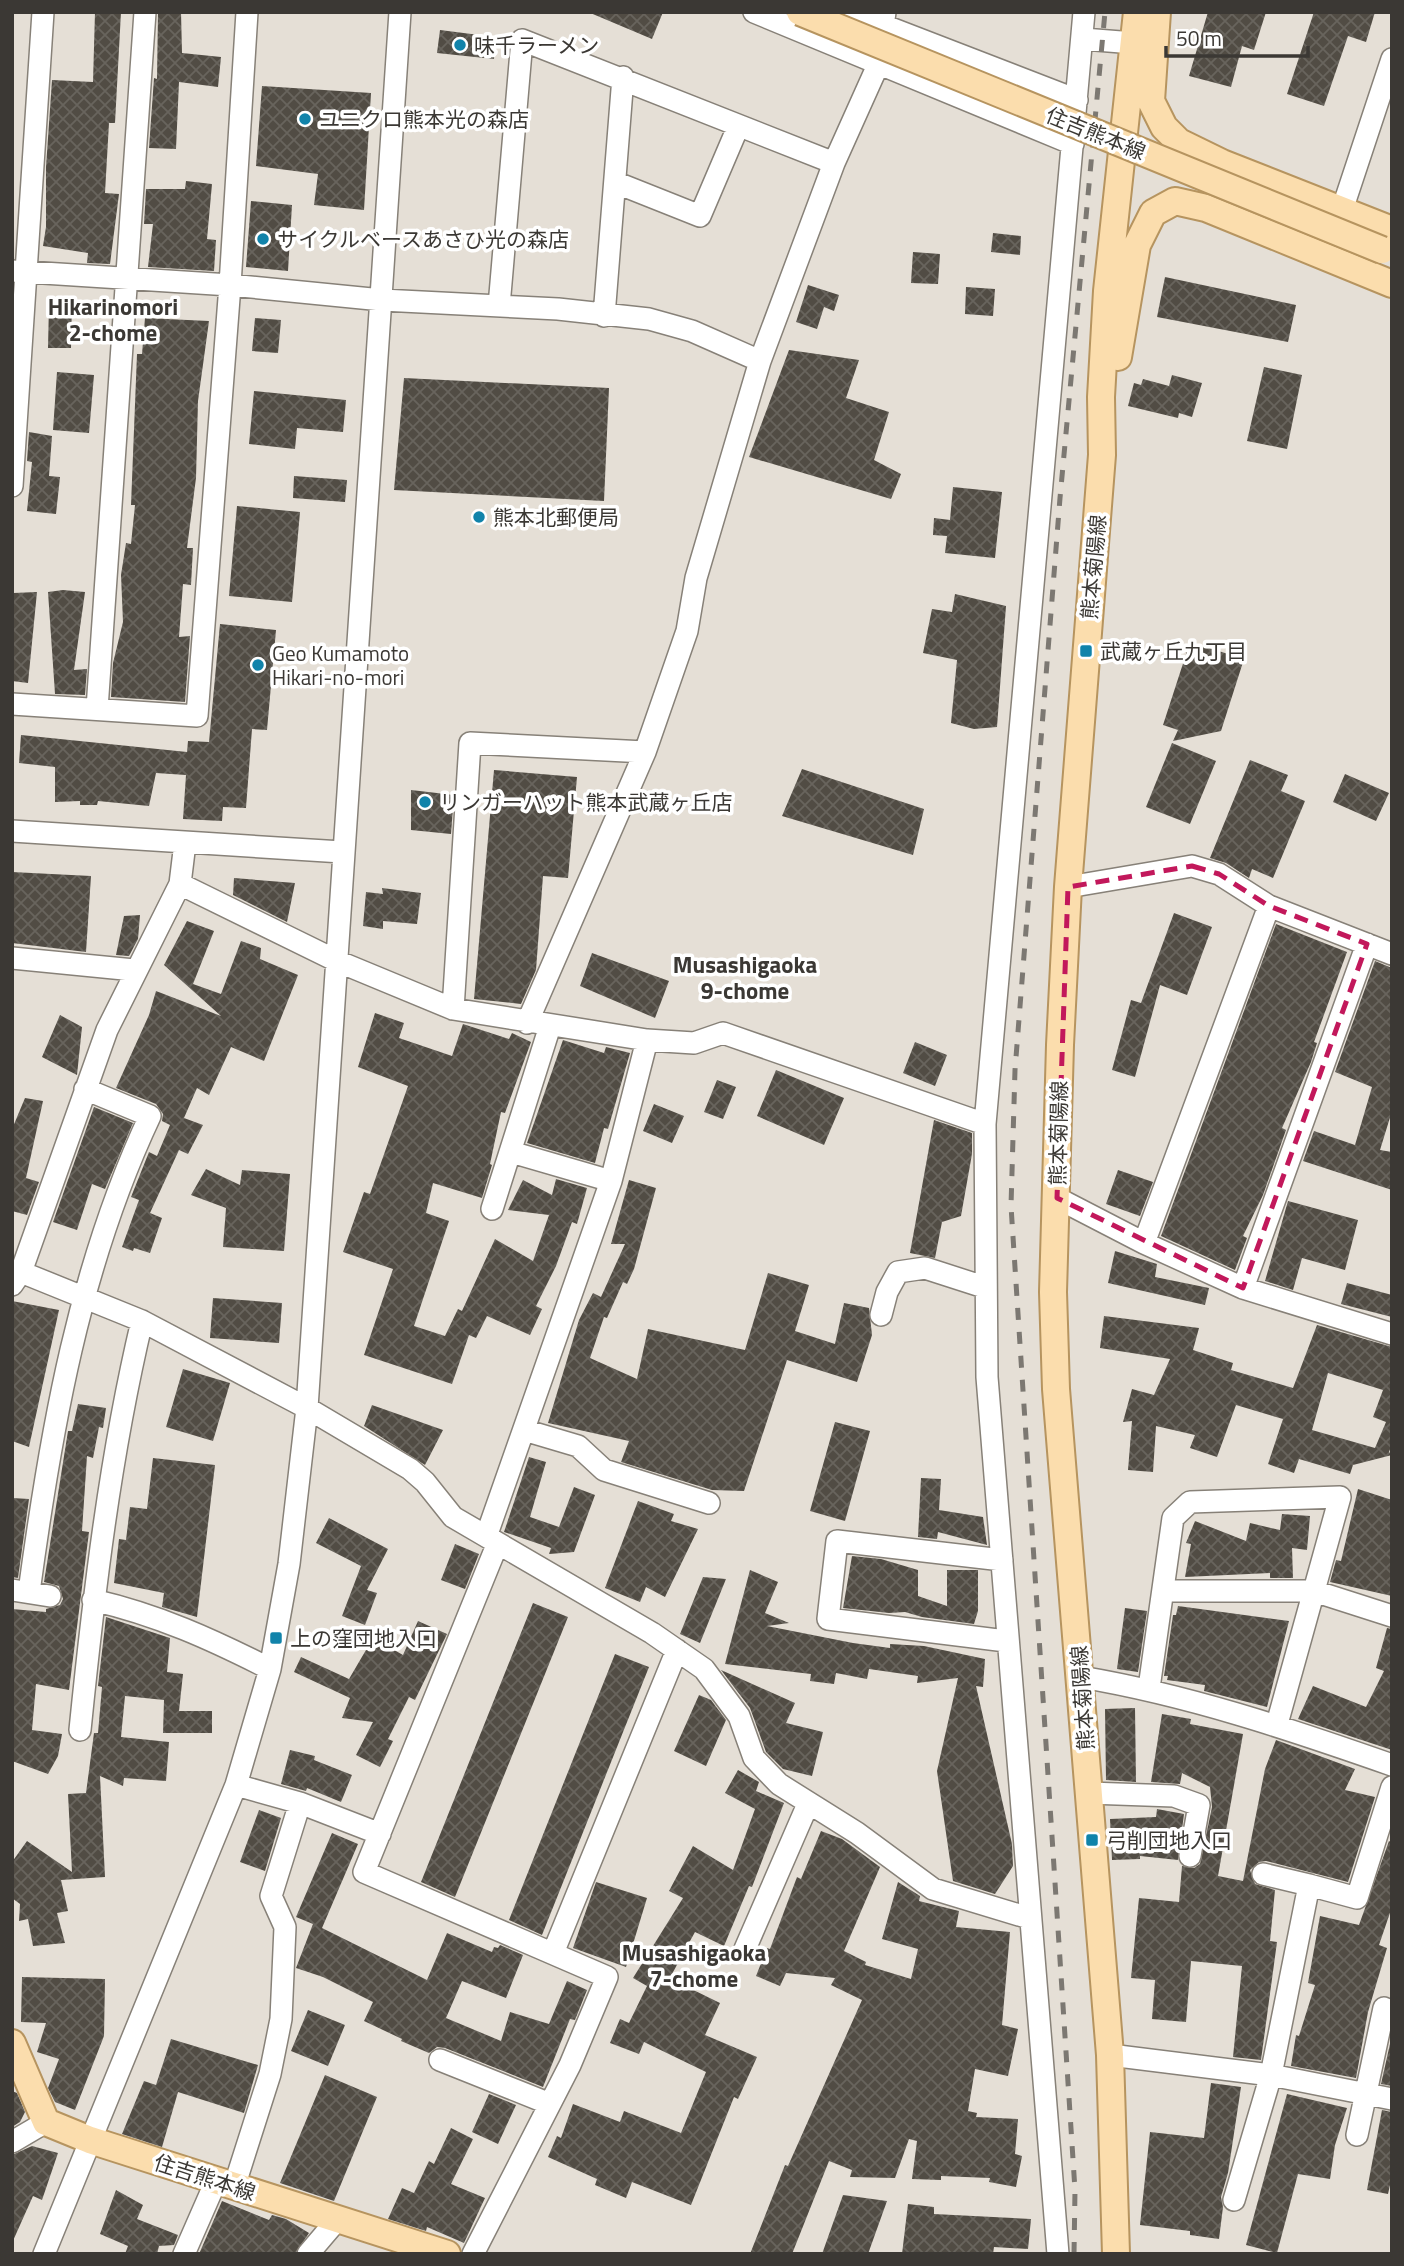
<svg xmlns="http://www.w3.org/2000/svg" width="1404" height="2266" font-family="'Titillium Web','Noto Sans JP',sans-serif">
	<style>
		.building { fill: url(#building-cross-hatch); fill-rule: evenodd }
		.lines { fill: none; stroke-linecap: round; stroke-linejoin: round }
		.minor-casing { stroke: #878178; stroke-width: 24 }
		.major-casing { stroke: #b6945f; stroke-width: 30 }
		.minor { stroke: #fff; stroke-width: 21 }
		.major { stroke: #fbddad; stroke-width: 26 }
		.rail { stroke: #7c7872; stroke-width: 5; stroke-dasharray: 12 12; stroke-linecap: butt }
		.major-bridge-casing { stroke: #b6945f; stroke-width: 30; stroke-linecap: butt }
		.major-bridge { stroke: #fbddad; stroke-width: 26 }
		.marked { fill: none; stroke: #c2185b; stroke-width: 5; stroke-dasharray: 14 9; stroke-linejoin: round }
		.poi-dot { fill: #1183aa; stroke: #fff; stroke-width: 2.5 }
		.labels { text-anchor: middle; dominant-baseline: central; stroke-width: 7; stroke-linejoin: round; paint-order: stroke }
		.poi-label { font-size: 21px; fill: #3b3834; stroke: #fff; text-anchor: start }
		.street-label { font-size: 21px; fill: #3b3834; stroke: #fff }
		.neighbourhood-label { font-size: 23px; font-weight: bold; fill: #3b3834; stroke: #fff }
	</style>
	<defs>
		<pattern id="building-cross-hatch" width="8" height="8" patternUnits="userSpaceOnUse" patternTransform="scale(1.75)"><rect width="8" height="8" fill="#514c44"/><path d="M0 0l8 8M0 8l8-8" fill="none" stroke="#68645d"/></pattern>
	</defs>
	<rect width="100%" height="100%" fill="#e5dfd6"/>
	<path class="building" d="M95 12H121L115 123H109L105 193 119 194 110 264 87 263 88 253 43 246 46 227V167L52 80 93 82Z
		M158 12H181L182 53 221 57 218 87 179 82 176 149 149 148 154 78 157 79Z
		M588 12H663L652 39Z
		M1208 12H1266L1254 50 1242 46 1231 87 1189 76Z
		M1314 12H1375L1366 42 1348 36 1324 106 1287 94Z
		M440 30 495 37 494 59 437 53Z
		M262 86 371 93 364 210 314 205 318 174 256 166Z
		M186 181 212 184 207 239 216 240 214 271 148 267 153 224H144L146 189H185Z
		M251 201 292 205 288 271 246 267Z
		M993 233 1021 236 1020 255 991 252Z
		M913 252 940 254 938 284 911 283Z
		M1165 277 1296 305 1288 342 1157 317Z
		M808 285 839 295 834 311 824 307 817 329 796 322Z
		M966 287 995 289 993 316 965 314Z
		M49 304 72 305 71 348H48Z
		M145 318 209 321 198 401 196 478 187 548H193L191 585 183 584 179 637 190 636 185 702 111 697 113 663 123 622 121 575 126 543 131 544 135 505H131L137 354H142Z
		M255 318 281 320 278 353 252 351Z
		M789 350 859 360 846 398 889 412 874 460 901 474 891 499 749 457Z
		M1264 367 1302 375 1287 449 1247 441Z
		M57 372 94 375 89 433 53 430Z
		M1172 375 1202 383 1192 417 1179 413 1178 418 1128 406 1134 383 1141 385 1143 379 1169 386Z
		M404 378 609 388 604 501 394 490Z
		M254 391 346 400 343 432 297 428 295 449 249 444Z
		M29 432 52 436 49 476 60 477 56 514 27 511 32 462 27 461Z
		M294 476 347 480 345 502 293 498Z
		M953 487 1002 492 995 558 945 553 947 536 933 535 934 518 950 520Z
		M237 506 300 512 292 602 229 596Z
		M63 590 85 592 74 670 87 669 85 695 55 694 48 592Z
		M37 592 28 683 12 681 13 593Z
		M955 594 1006 606 997 727 974 729 951 723 957 660 923 653 932 609 952 612Z
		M220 624 276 630 267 730 252 729 246 808 223 807 222 821 183 819 186 775 156 773 149 806 98 801 97 805H80V801L55 802V767L19 763 21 735 187 752 188 741 209 742Z
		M1190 642 1244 659 1221 731 1173 741 1178 730 1163 725Z
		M1172 743 1216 761 1190 824 1146 807Z
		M1250 760 1288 775 1281 791 1305 801 1273 878 1252 869 1249 878 1226 863 1210 858Z
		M802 769 924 809 913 855 782 816Z
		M494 770 577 777 568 878 543 876 536 970 521 1004 474 999Z
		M1345 774 1389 793 1376 821 1333 802Z
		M411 790 454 795 451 834 411 830Z
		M12 872 91 876 86 952 12 943Z
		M234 878 295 883 287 922 233 895Z
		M382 888 421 893 417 924 383 921V929L363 926 366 892 383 894Z
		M1174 913 1212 927 1187 995 1160 985 1135 1077 1112 1070 1131 1000 1141 1003Z
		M140 915 138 939 129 956 116 955 124 916Z
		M187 921 214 931 193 984 221 994 241 941 261 948 260 959 298 975 264 1061 231 1047 209 1095 197 1088 184 1118 203 1125 188 1154 179 1150 150 1213 162 1218 150 1253 134 1248 133 1251 122 1247 139 1200 131 1197 149 1152 157 1156 170 1125 162 1121 163 1114 156 1104 116 1088 149 1015 156 991 221 1016 164 965Z
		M1276 924 1347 952 1314 1042 1317 1043 1311 1062 1282 1128 1286 1130 1263 1195 1243 1236 1247 1238 1235 1270 1161 1236Z
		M592 953 669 981 655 1018 580 986Z
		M1375 961 1392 968V1111L1380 1150 1392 1152V1190L1303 1161 1314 1131 1355 1145 1372 1087 1335 1072Z
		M375 1013 404 1023 399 1038 452 1056 463 1024 509 1039 512 1033 531 1042 505 1113 501 1112 490 1164 492 1165 482 1198 433 1183 426 1213 449 1221 414 1326 445 1336 458 1309 462 1311 495 1239 533 1261 549 1215 508 1210 523 1180 552 1195 556 1179 587 1188 577 1224 572 1222 556 1266 536 1306 542 1309 530 1335 487 1316 476 1338 469 1335 452 1384 364 1355 393 1269 343 1252 364 1192 370 1194 408 1086 358 1067Z
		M60 1015 82 1027 77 1075 42 1057Z
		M563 1040 604 1053 606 1047 630 1053 608 1129 604 1128 595 1163 527 1143Z
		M915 1042 947 1055 935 1086 903 1073Z
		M776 1070 844 1098 824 1145 757 1116Z
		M717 1080 736 1087 723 1119 704 1112Z
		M25 1098 43 1101 26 1178 39 1182 27 1215 12 1211V1129Z
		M654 1104 684 1116 672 1143 643 1131Z
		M94 1107 133 1123 105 1189 92 1184 77 1230 53 1222Z
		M934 1120 972 1133V1154L961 1216 942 1222 935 1258 910 1253Z
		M206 1169 240 1185 242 1170 290 1174 284 1251 223 1247 226 1208 191 1195Z
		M1118 1170 1153 1182 1140 1216 1106 1204Z
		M629 1180 656 1188 634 1269 627 1284 623 1282 607 1318 604 1317 590 1358 637 1379 648 1329 745 1350 768 1273 809 1285 795 1331 835 1344 844 1303 869 1308 872 1335 857 1382 787 1360 744 1491 712 1490 621 1462 629 1441 548 1423 579 1320 593 1293 601 1297 625 1244H611Z
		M1288 1201 1358 1220 1345 1270 1302 1258 1293 1290 1265 1281Z
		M1115 1251 1157 1264 1155 1277 1209 1288 1205 1305 1108 1283Z
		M1347 1283 1392 1295V1317L1341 1304Z
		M213 1298 282 1303 279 1343 210 1338Z
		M12 1301 59 1310 29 1447 12 1441Z
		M1104 1316 1199 1328 1193 1350 1233 1363 1231 1370 1293 1388 1317 1325 1392 1347V1444L1389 1452 1392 1455 1353 1465 1350 1474 1299 1459 1294 1473 1268 1464 1283 1419 1236 1405 1217 1457 1190 1448 1195 1435 1156 1426 1153 1472 1128 1470 1132 1421 1123 1422 1132 1389 1154 1395 1170 1359 1100 1348ZM1328 1373 1383 1390 1373 1417 1386 1422 1375 1448 1312 1430Z
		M183 1369 230 1383 213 1441 166 1427Z
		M78 1404 106 1408 103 1428 99 1427 93 1458 87 1456 82 1531 89 1532 69 1690 36 1684 32 1730 62 1734 58 1756 48 1774 12 1761V1609L46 1612V1609L60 1605 63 1599 59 1586 44 1582 68 1431H72Z
		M372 1405 443 1430 425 1465 364 1426Z
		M835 1422 870 1431 845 1521 810 1511Z
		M529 1457 546 1462 530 1517 559 1527 574 1487 595 1495 574 1552 549 1554 551 1548 504 1532Z
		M153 1458 215 1465 197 1617 162 1607 164 1593 114 1583 119 1539 126 1540 130 1507 147 1509Z
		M921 1478 941 1479 939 1510 983 1517 987 1545 938 1532 937 1539 918 1537Z
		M1358 1489 1392 1500V1596L1330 1582 1336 1560 1341 1561Z
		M12 1498 29 1499 18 1578 12 1577Z
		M638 1501 674 1514 671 1521 698 1529 665 1597 646 1587 640 1602 605 1588Z
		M1282 1514 1310 1516 1307 1550 1292 1548 1293 1578H1270V1573L1185 1577 1191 1544 1186 1543 1195 1521 1246 1541 1250 1523 1280 1530Z
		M329 1518 388 1549 367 1590 377 1593 365 1625 342 1616 361 1566 316 1543Z
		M455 1544 479 1554 465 1589 441 1580Z
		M852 1556 881 1559 918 1570V1596L947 1606V1570H978V1611L974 1624 922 1617 905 1612 889 1613 843 1608Z
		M750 1570 778 1582 765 1613 789 1623 767 1626 853 1643 890 1648V1644L924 1646 985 1659 983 1687 976 1686 1012 1844 1013 1866 995 1894 953 1881 937 1771 958 1678 917 1683 918 1676 869 1669 867 1679 836 1673 834 1684 810 1681 811 1674 725 1664Z
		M703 1577 726 1579 700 1643 680 1634Z
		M533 1603 568 1617 455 1897 421 1882Z
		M1178 1606 1289 1621 1267 1707 1204 1691 1205 1685 1167 1680 1168 1676H1164L1173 1615H1176Z
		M1125 1608 1147 1611 1138 1672 1117 1669Z
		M106 1617 170 1638 167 1672 183 1674 179 1711H212V1733H163L164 1700 125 1696 121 1737 169 1742 166 1781 124 1778 123 1786 100 1776 105 1877 61 1880 68 1911 57 1913 65 1943 33 1946 28 1919 19 1921 20 1904 12 1898V1862L27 1841 72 1872 68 1794 86 1793 94 1733H98L102 1687 98 1686Z
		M418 1621 447 1634 415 1700 409 1697 388 1739 393 1741 380 1767 356 1755 373 1722 342 1718 350 1698 294 1672 301 1657 349 1679 373 1638 403 1655Z
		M1387 1628 1392 1629V1750L1298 1719 1313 1686 1366 1707 1384 1671 1376 1668Z
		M615 1654 649 1667 542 1935 509 1920Z
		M721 1670 795 1703 786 1723 823 1732 812 1776 783 1769 766 1752 750 1708Z
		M699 1695 711 1700 726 1720 706 1766 674 1751Z
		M1135 1708 1136 1782 1106 1780 1105 1709Z
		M1162 1714 1191 1719 1190 1724 1243 1734 1218 1876 1243 1881 1265 1769 1276 1740 1355 1769 1345 1790 1375 1797 1348 1882 1266 1861 1259 1862 1250 1870 1255 1884 1275 1890 1270 1941 1277 1942 1261 2060 1233 2057 1242 1966 1191 1961 1186 2022 1152 2019 1155 1980 1131 1978 1139 1898 1179 1902 1182 1866 1194 1868 1200 1864 1212 1807 1210 1787 1182 1773 1180 1784 1151 1782Z
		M290 1750 315 1756 314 1760 352 1775 341 1802 307 1788 306 1791 281 1784Z
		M738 1770 759 1782 756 1791 784 1803 752 1887 749 1886 724 1946 695 1932 672 1974 675 1977 673 1980 720 2003 705 2035 757 2057 738 2099 734 2097 691 2205 632 2182 626 2198 595 2185 597 2179 548 2157 557 2136 561 2138 573 2104 620 2122 624 2111 681 2133 706 2072 644 2042 639 2054 610 2043 620 2019 629 2023 647 1986 633 1978 683 1898 669 1891 693 1846 733 1870 755 1809 725 1793Z
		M1157 1809 1184 1814 1178 1860 1140 1856V1859L1112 1860 1110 1819 1156 1817Z
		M259 1810 281 1818 265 1871 240 1862Z
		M821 1831 842 1839 880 1867 844 1951 866 1962 865 1965 911 1979 918 1949 882 1939 898 1882 920 1896 919 1901 959 1911 956 1927 1010 1932 1002 2025 1018 2029 1008 2076 975 2069 968 2111 977 2113 976 2117 1018 2119 1015 2154 1022 2156 1016 2187 989 2182 990 2178 941 2176V2180L912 2179 917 2141 909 2139 895 2178 850 2177 852 2170 829 2161 792 2254H750L785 2165 788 2166 862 2000 831 1985 835 1978 786 1973 780 1986 756 1976 767 1948 770 1949 797 1877 801 1879Z
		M332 1833 358 1844 322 1928 427 1980 447 1933 492 1952 494 1947 498 1948 500 1945 523 1955 506 1998 462 1981 446 2018 501 2041 510 2012 549 2024 567 1981 587 1990 575 2020 570 2019 543 2087 445 2048 437 2047 429 2053 401 2041 402 2039 364 2021 373 2002 323 1977 296 1968 313 1924 296 1917Z
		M1389 1841 1392 1843V1907L1379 1945 1387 1948 1368 2012 1356 2078 1291 2066 1296 2035 1299 2036 1315 1985 1308 1983 1320 1916 1359 1925Z
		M596 1882 647 1898 626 1967 573 1948Z
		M22 1977 105 1979 104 2036 75 2110 55 2102 48 2088 59 2059 37 2052 46 2023 21 2022Z
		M308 2010 345 2025 328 2066 291 2051Z
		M1392 2035V2086L1381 2084Z
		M171 2039 258 2065 244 2113 178 2092 162 2147 122 2134 144 2081 156 2085Z
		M325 2075 377 2097 334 2201 280 2183Z
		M1211 2083 1241 2087 1228 2173 1221 2197 1223 2207 1219 2239 1190 2235V2231L1140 2225 1150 2132 1204 2138Z
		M12 2091 17 2093 25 2112 20 2122 12 2127Z
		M489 2094 516 2105 498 2144 472 2132Z
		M1287 2094 1347 2108 1335 2145 1330 2179 1298 2174 1277 2253 1246 2245Z
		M1382 2110 1392 2112V2176L1388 2194 1367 2190Z
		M451 2128 473 2139 451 2184 485 2198 464 2243 427 2227 426 2231 388 2219 402 2188 414 2193 429 2161 434 2164Z
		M32 2146 58 2153 42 2200 33 2196 12 2243V2155Z
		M116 2190 143 2205 137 2219 178 2235 174 2245 159 2246 157 2254H125L128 2246 100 2234Z
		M843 2195 887 2201 868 2254H822Z
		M222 2201 269 2220 272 2215 286 2219 309 2233 295 2254H199Z
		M908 2204 934 2207V2214L1031 2219 1028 2249 994 2247 993 2254H902Z"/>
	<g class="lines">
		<g class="minor-casing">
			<path id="minor" d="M754 12 1073 144
				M849 12 1077 100
				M1083 39 1134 43
				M617 183 700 216 738 127
				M1342 210 1392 59
				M12 271 230 285 382 300 558 309 649 319 692 331 760 361
				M499 306 522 40 834 163
				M604 316 623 77
				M12 486 43 12
				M12 704 197 716 230 285 247 12
				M97 709 145 12
				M12 831 342 852
				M180 884 337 961 453 1009 647 1040 694 1043 723 1033 985 1124
				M1068 887 1192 866 1219 874 1269 906 1392 954
				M12 958 134 970
				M453 1009 470 743 645 752
				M527 1023 645 752 687 631 696 578 760 361 834 163 878 65 885 12
				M511 1152 611 1181
				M1057 1198 1144 1243 1243 1288 1392 1334
				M492 1209 550 1026
				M1144 1243 1269 906
				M21 1272 142 1321 307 1408 410 1469 425 1482 453 1517 652 1633 704 1669 739 1716 754 1758 779 1784 857 1833 933 1889 1029 1918
				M12 1285 21 1272 107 1030 180 884 185 843
				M1243 1288 1367 944
				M881 1315 887 1292 898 1272 925 1268 984 1287
				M524 1430 578 1446 604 1470 709 1503
				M487 1534 611 1181 647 1040
				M1002 1560 837 1541 828 1619 1006 1641
				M12 1590 50 1596
				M1165 1591H1314L1392 1616
				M29 1592C51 1429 79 1267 150 1116L85 1089
				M93 1600C158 1615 211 1639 270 1669
				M1081 1677C1188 1695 1289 1729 1392 1765
				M1149 1688 1173 1518 1190 1502 1340 1497 1277 1724
				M80 1730C94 1592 110 1456 142 1321
				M236 1785 300 1803 380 1834
				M1089 1793 1174 1796 1199 1805 1190 1856
				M1263 1874 1309 1885
				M745 1949 808 1804
				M553 1953 677 1650
				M1110 2055 1271 2075 1309 1885 1357 1898 1392 1787
				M440 2060 550 2104
				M1357 2135 1384 2008
				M12 2142 46 2122
				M234 2187 270 2074 281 2019 285 1927 271 1896 300 1803
				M1234 2200 1271 2075 1392 2099
				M44 2254 236 1785 270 1669 289 1564 307 1408 400 12
				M184 2254 216 2181
				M308 2254 337 2220
				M473 2254 570 2065 607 1977 364 1872 497 1545
				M1058 2254 987 1377 985 1124 1084 12"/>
		</g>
		<g class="major-casing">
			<path id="major" d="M1157 12 1151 101 1164 127 1179 142 1222 163 1392 230
				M1118 357 1137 245 1153 213 1175 201 1206 208 1392 284
				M12 2043 46 2122 90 2140 447 2254
				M1116 2254 1110 2055 1056 1389 1053 1292 1060 1045 1068 887 1102 455 1101 397 1107 291 1137 12"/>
		</g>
		<use href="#minor" class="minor"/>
		<use href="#major" class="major"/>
		<path class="rail" d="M1074 2254 1075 2190 1011 1206 1015 1070 1060 498 1105 12"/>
		<g class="major-bridge-casing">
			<path id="major-bridge" d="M800 12 1382 250"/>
		</g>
		<use href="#major-bridge" class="major-bridge"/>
	</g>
	<path class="marked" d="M1192 866 1219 874 1269 906 1367 944 1243 1288 1057 1198 1068 887Z"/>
	<g class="poi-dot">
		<circle cx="460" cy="45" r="7"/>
		<circle cx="305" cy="119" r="7"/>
		<circle cx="263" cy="239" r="7"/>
		<circle cx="479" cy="517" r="7"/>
		<rect x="1079" y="644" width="14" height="14" rx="3.5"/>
		<circle cx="258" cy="665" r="7"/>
		<circle cx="425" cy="802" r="7"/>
		<rect x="269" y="1631" width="14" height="14" rx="3.5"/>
		<rect x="1085" y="1833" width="14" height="14" rx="3.5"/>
	</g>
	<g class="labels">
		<g class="poi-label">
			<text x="474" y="45">味千ラーメン</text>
			<text x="319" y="119">ユニクロ熊本光の森店</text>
			<text x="277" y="239">サイクルベースあさひ光の森店</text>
			<text x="493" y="517">熊本北郵便局</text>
			<text x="1100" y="651">武蔵ヶ丘九丁目</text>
			<text x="272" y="653">Geo Kumamoto<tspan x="272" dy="24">Hikari-no-mori</tspan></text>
			<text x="439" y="802">リンガーハット熊本武蔵ヶ丘店</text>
			<text x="290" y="1638">上の窪団地入口</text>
			<text x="1106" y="1840">弓削団地入口</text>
		</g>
		<g class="street-label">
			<text transform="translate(1096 133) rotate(22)">住吉熊本線</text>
			<text transform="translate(1093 567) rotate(-85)">熊本菊陽線</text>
			<text transform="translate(1058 1133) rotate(-89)">熊本菊陽線</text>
			<text transform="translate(1082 1698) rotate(-94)">熊本菊陽線</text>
			<text transform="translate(205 2177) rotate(18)">住吉熊本線</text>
		</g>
		<g class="neighbourhood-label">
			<text x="113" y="306">Hikarinomori<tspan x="113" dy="26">2-chome</tspan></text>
			<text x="745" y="964">Musashigaoka<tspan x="745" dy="26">9-chome</tspan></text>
			<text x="694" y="1952">Musashigaoka<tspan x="694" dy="26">7-chome</tspan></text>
		</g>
	</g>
	<rect width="1404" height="2266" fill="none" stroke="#3b3834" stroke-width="28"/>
	<path d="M1166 46v10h142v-10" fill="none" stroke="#3b3834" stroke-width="3.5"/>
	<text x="1176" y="46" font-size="21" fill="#3b3834" stroke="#ffffff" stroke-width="5" paint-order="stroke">50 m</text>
</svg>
